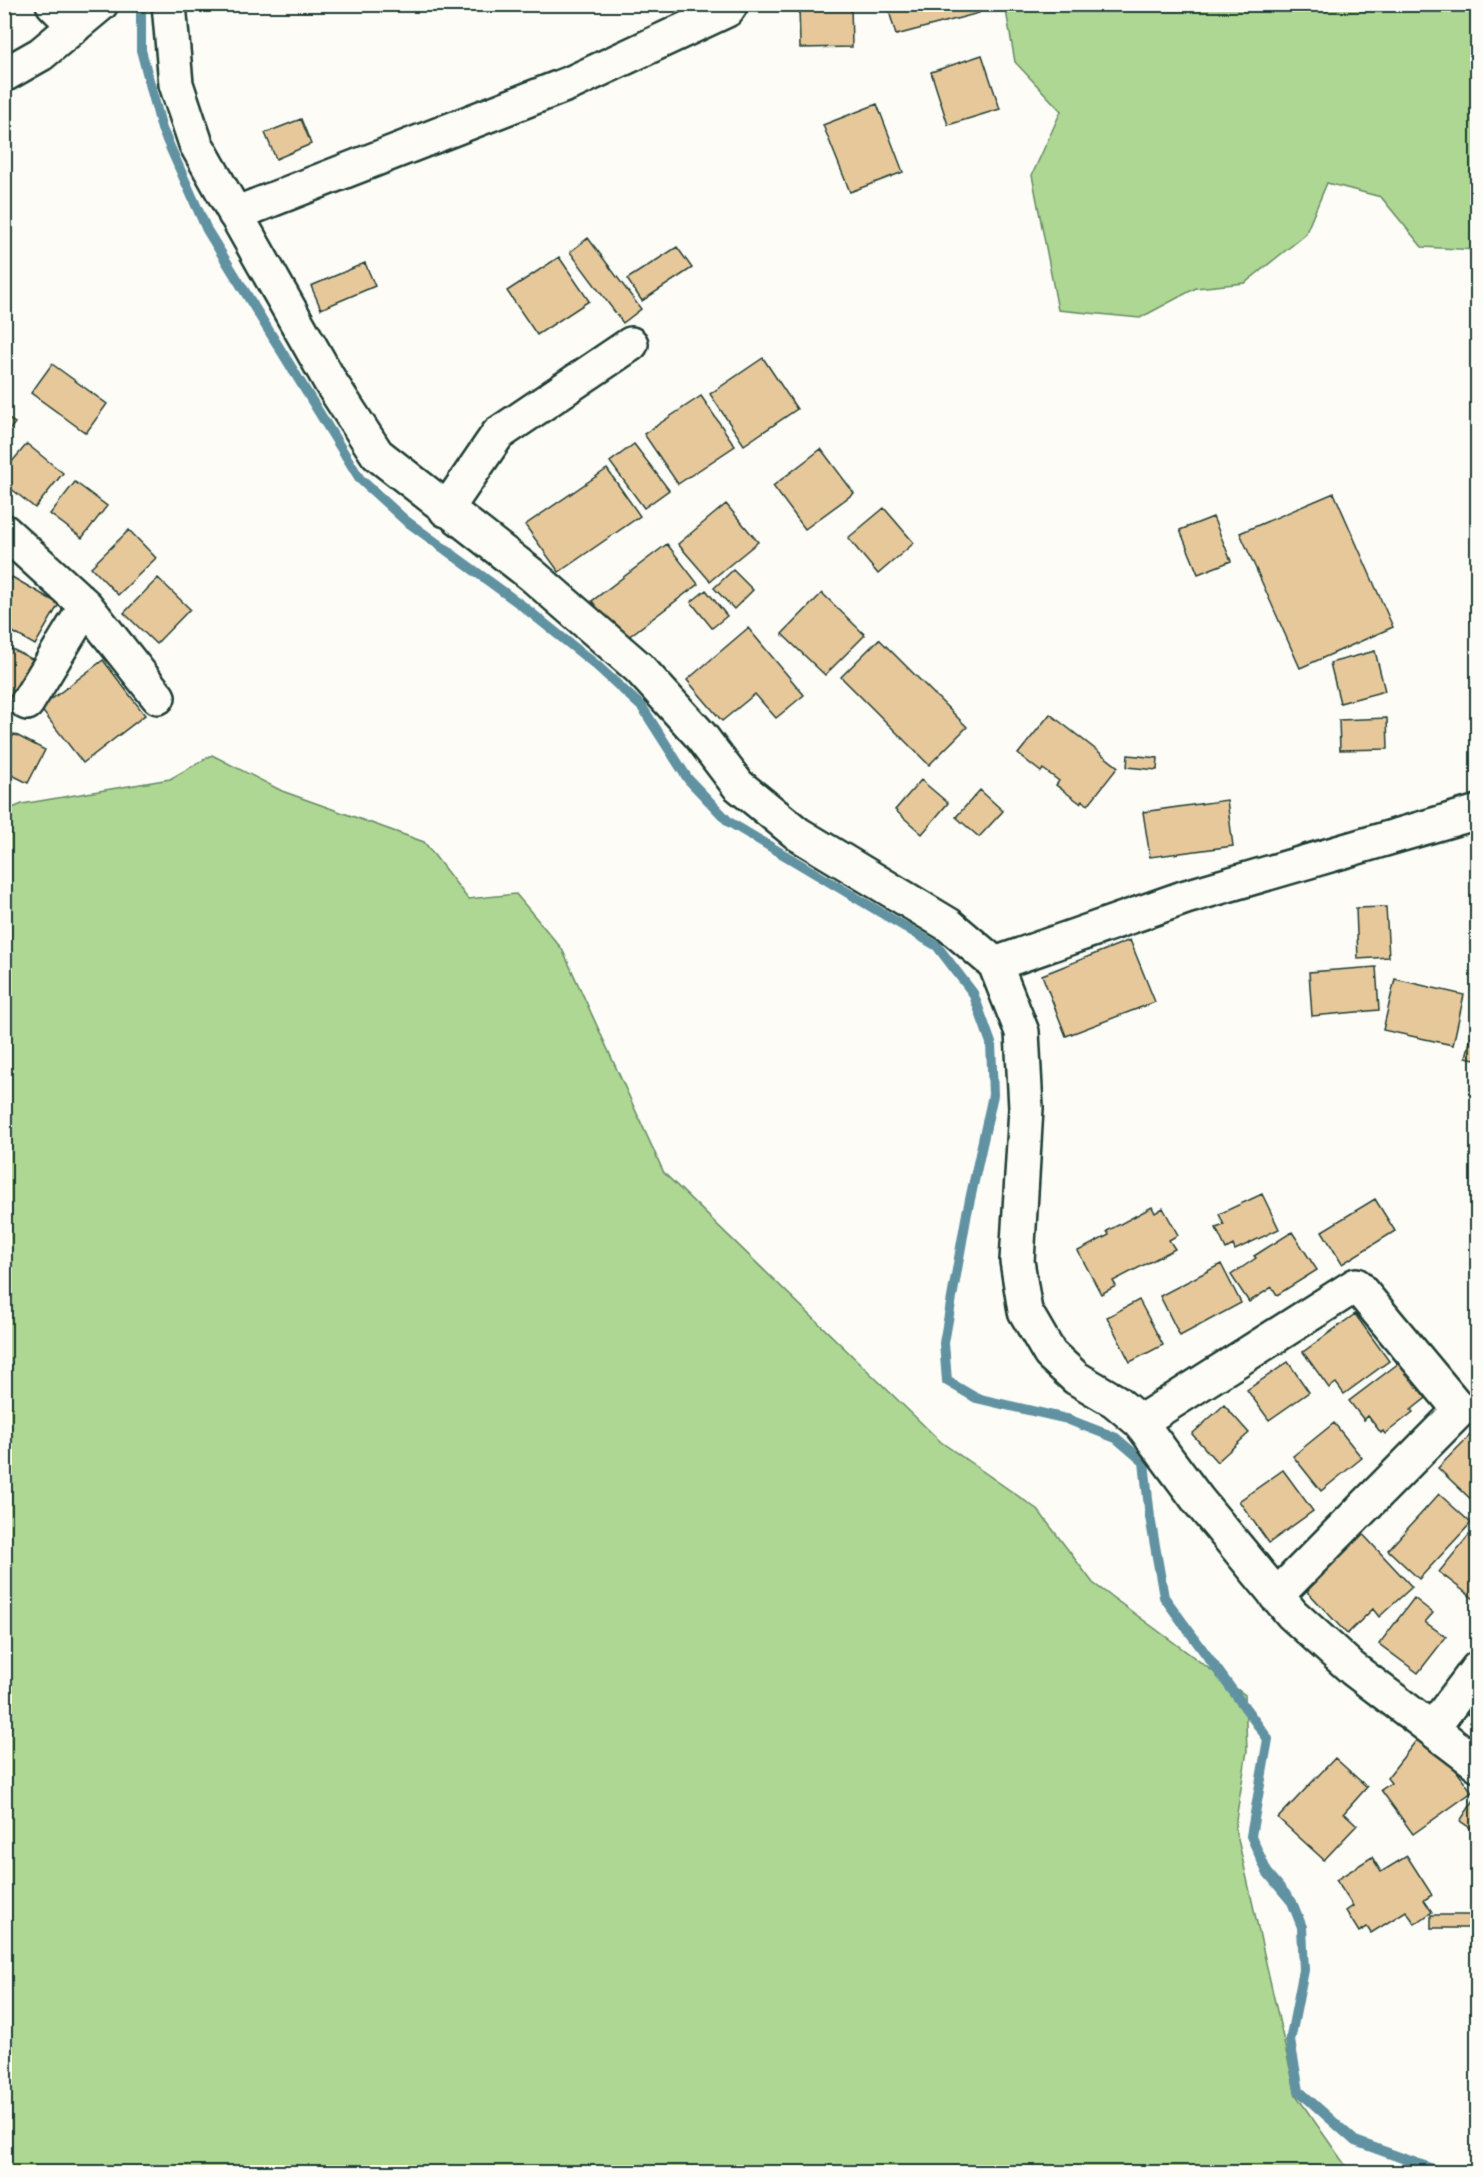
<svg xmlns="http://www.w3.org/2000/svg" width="1482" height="2177" font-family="'Patrick Hand',sans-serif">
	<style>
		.green { fill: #aed794; stroke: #668a64; stroke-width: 1.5 }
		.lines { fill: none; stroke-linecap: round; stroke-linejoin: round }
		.stream { stroke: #6092a2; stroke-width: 10 }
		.building { fill: #e7c89a; stroke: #1f3d34; stroke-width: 1.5 }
		.street-casing { stroke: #1f3d34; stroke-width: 38 }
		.street { stroke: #fdfcf7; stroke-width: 33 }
	</style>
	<rect width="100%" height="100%" fill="#fdfcf7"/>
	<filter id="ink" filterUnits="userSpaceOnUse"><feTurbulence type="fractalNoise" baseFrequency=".0167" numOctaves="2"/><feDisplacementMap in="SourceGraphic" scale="12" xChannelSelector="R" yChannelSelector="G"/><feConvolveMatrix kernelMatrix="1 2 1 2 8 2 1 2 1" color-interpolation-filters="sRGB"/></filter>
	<g filter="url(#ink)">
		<path class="green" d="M1005 5H1477V250L1422 247 1381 197 1327 183 1305 235 1245 283 1196 288 1140 318 1058 310 1032 175 1061 111 1015 62Z
			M212 755 282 791 424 842 468 899 516 894 562 949 664 1173 941 1442 1038 1510 1093 1583 1245 1695 1247 1751 1235 1826 1296 2095 1350 2172H5V811L22 804 170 779Z"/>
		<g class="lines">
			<path class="stream" d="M141 4V50L162 129 207 230 360 479 405 520 520 604 595 664 642 707 688 779 729 822 937 946 973 993 991 1043 993 1095 967 1213 944 1343 947 1381 976 1398 1067 1419 1116 1438 1144 1462 1150 1517 1164 1597 1268 1739 1251 1836 1267 1872 1292 1902 1302 1927 1304 1970 1290 2041 1299 2091 1355 2141 1441 2172"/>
		</g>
		<path class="building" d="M799 4H851L852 47 800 48Z
			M887 4H977L979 13 896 35Z
			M982 55 1000 109 948 125 931 72Z
			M877 104 903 172 850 192 823 125Z
			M301 119 311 144 276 159 265 133Z
			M588 238 641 309 623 323 570 252Z
			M677 247 692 268 642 301 627 279Z
			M559 257 589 301 537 335 507 291Z
			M365 263 375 286 321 309 311 286Z
			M4 312 10 315 4 326Z
			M763 358 797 409 744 445 710 394Z
			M52 364 107 404 86 433 31 393Z
			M701 396 735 446 678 484 644 434Z
			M4 416 15 423 4 437Z
			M27 444 63 473 35 508 4 483V471Z
			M634 444 669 490 644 508 610 462Z
			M821 449 854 493 805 529 773 486Z
			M607 469 640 516 559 572 525 525Z
			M75 482 107 506 82 538 50 514Z
			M1334 493 1393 627 1300 668 1240 533Z
			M726 504 758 542 710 581 678 544Z
			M884 508 914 543 878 574 848 538Z
			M1213 517 1231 561 1198 574 1180 530Z
			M129 530 156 558 118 595 91 567Z
			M667 544 698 584 623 641 592 601Z
			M733 570 753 590 734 609 714 588Z
			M12 577 59 604 35 645 4 627V591Z
			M158 578 190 609 156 644 124 613Z
			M706 590 727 616 712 628 691 602Z
			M822 593 865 635 825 675 782 634Z
			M748 628 804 695 776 718 755 694 722 721 687 680Z
			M879 639 967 727 929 765 841 677Z
			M4 645 36 661 16 698 4 692Z
			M1375 651 1385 691 1340 703 1330 663Z
			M103 660 145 715 83 763 40 708Z
			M1050 714 1118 767 1088 805 1082 800 1080 803 1056 785 1059 781 1043 769 1041 772 1018 754Z
			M1387 718 1388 749 1340 750 1339 720Z
			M14 734 45 750 28 783 4 771V753Z
			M1128 755 1158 758 1157 770 1127 767Z
			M921 780 948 803 922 834 895 810Z
			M980 790 1003 811 979 837 956 817Z
			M1227 800 1233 846 1150 857 1143 812Z
			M1386 907 1389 957 1358 959 1356 908Z
			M1130 940 1155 1002 1066 1036 1042 975Z
			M1376 967 1379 1010 1312 1016 1309 972Z
			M1395 979 1464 995 1453 1045 1383 1030Z
			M1478 1010V1060L1466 1057Z
			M1262 1194 1279 1229 1235 1250 1233 1245 1226 1249 1216 1228 1224 1225 1219 1214Z
			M1375 1199 1395 1231 1342 1264 1322 1231Z
			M1152 1207 1155 1213 1163 1208 1178 1235 1169 1240 1175 1249 1113 1281 1116 1286 1101 1294 1078 1251 1109 1235 1107 1231Z
			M1292 1232 1317 1270 1277 1295 1272 1287 1249 1302 1231 1275 1256 1258 1254 1256Z
			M1221 1264 1241 1303 1180 1336 1160 1296Z
			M1139 1300 1163 1345 1130 1362 1107 1317Z
			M1355 1314 1389 1361 1344 1394 1336 1383 1329 1388 1303 1352Z
			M1288 1362 1309 1392 1269 1420 1247 1390Z
			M1399 1363 1426 1398 1411 1410 1413 1412 1385 1434 1383 1431 1381 1433 1368 1416 1364 1420 1349 1401Z
			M1224 1405 1249 1433 1217 1462 1192 1434Z
			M1334 1423 1362 1458 1321 1491 1293 1456Z
			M1476 1429 1478 1431V1506L1438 1468Z
			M1283 1470 1313 1511 1269 1543 1239 1501Z
			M1439 1494 1471 1523 1419 1579 1388 1550Z
			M1358 1529 1412 1587 1379 1617 1373 1609 1347 1634 1307 1591 1324 1574 1317 1567Z
			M1469 1535 1478 1542V1602L1439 1572Z
			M1414 1598 1433 1613 1425 1622 1446 1637 1418 1673 1379 1644Z
			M1478 1697V1722L1466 1713Z
			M1419 1737 1440 1748 1472 1792 1413 1834 1381 1790 1391 1783 1387 1778Z
			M1335 1758 1367 1787 1344 1813 1357 1825 1324 1860 1278 1818Z
			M1478 1794V1833L1460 1821Z
			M1478 1838V1850L1472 1847Z
			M1478 1855V1867L1472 1863Z
			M1407 1856 1432 1895 1424 1900 1432 1912 1415 1924 1406 1911 1371 1933 1367 1927 1359 1932 1346 1911 1353 1906 1336 1880 1372 1857 1381 1872Z
			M1431 1915H1478V1928H1431Z"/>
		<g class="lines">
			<g class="street-casing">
				<path id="street" d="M53 4 75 26
					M169 4 176 84 196 144 331 383 377 454 532 575 639 668 700 735 738 785 798 834 949 925 995 964 1022 1032 1026 1108 1017 1261 1025 1311 1050 1354 1076 1378 1115 1401 1140 1422 1198 1500 1292 1614 1353 1669 1478 1764
					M4 75 41 54 101 4
					M235 214 573 82 727 10 731 4
					M446 510 498 434 631 344
					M4 531 86 606 158 697
					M27 703 86 606
					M995 964 1186 897 1478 812
					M1140 1422 1356 1285 1460 1410 1276 1596
					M1432 1729 1478 1668"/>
			</g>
			<use href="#street" class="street"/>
		</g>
	</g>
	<rect width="1482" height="2177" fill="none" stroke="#fdfcf7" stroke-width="24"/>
	<rect x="12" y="12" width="1458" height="2153" fill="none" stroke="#1f3d34" stroke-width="2" filter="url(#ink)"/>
</svg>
